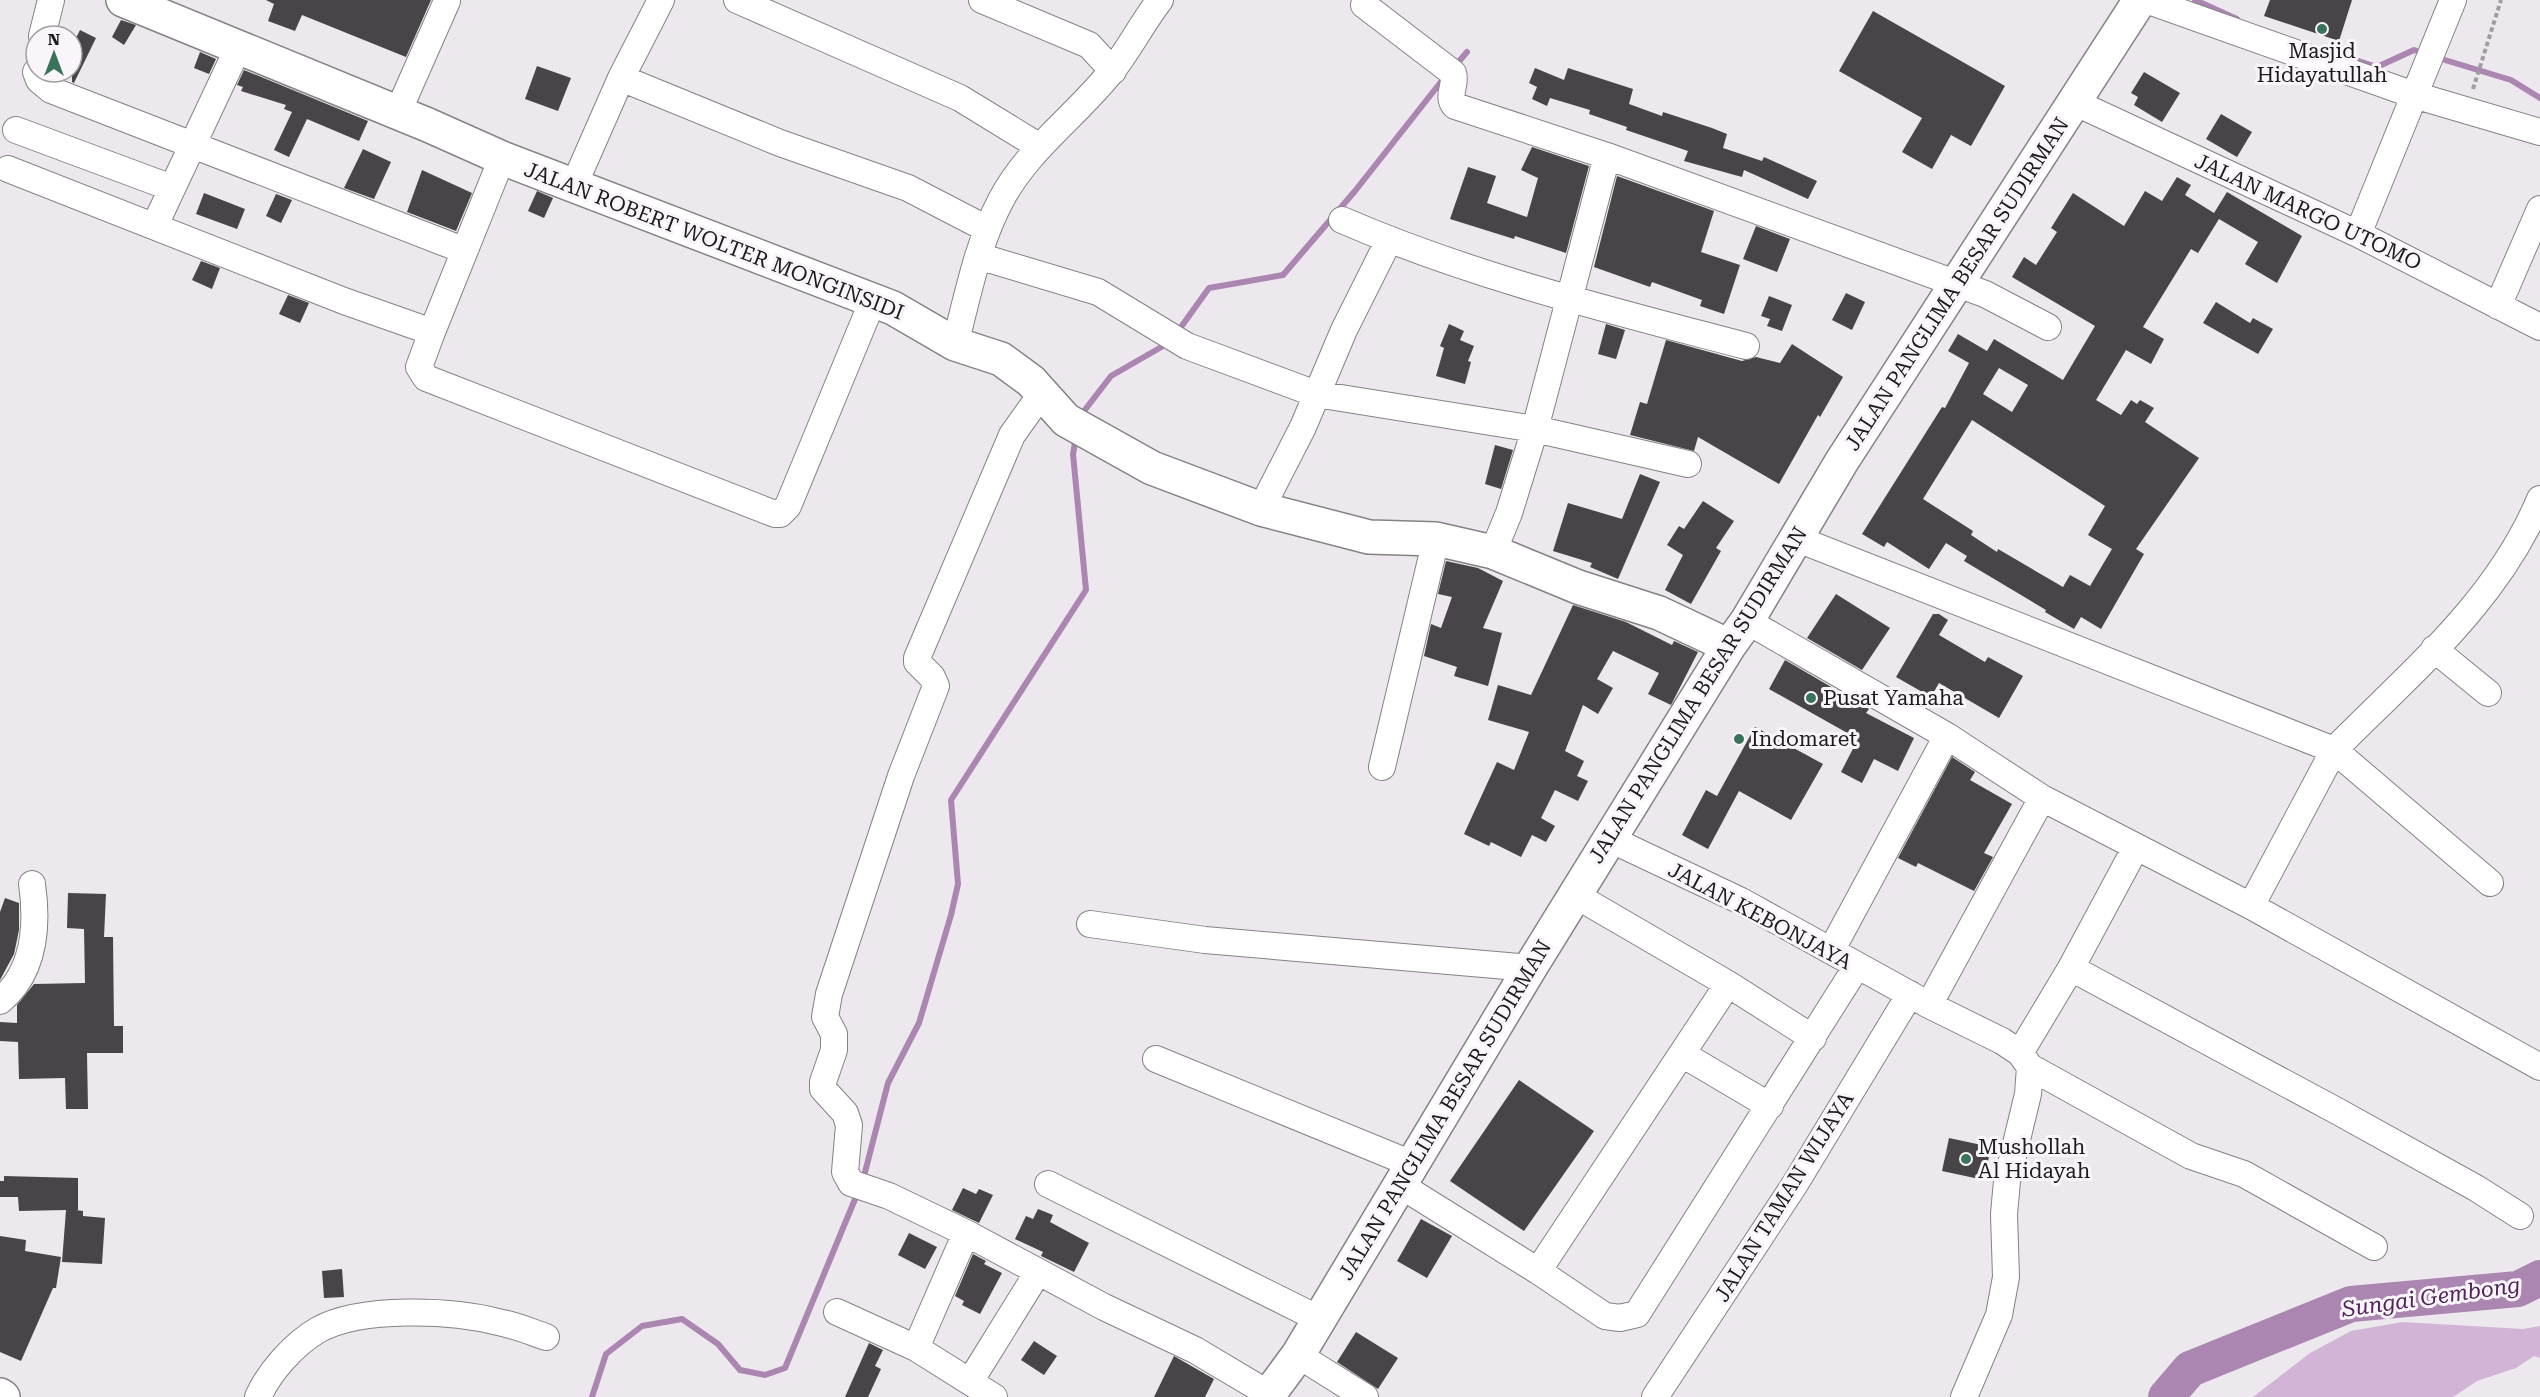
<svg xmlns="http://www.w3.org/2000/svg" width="2540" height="1397" font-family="'Roboto Serif',serif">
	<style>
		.green { fill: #d2b4d7 }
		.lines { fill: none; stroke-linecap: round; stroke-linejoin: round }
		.stream { stroke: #aa86b1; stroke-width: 6 }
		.river { stroke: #aa86b1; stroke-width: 36 }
		.building { fill: #484548; fill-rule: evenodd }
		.minor-casing { stroke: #858286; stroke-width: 28 }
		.major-casing { stroke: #858286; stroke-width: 36 }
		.highway-casing { stroke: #858286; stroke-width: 36 }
		.path { stroke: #a09da1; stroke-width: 4; stroke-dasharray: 4.5 3; stroke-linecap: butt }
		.minor { stroke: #fff; stroke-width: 26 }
		.major { stroke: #fff; stroke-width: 33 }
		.highway { stroke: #fff; stroke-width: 33 }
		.poi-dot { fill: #3a735c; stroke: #f9f5fa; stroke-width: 2 }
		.labels { text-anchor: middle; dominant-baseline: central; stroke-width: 6; stroke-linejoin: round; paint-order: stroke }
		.poi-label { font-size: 21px; fill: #1c1b1d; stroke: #f9f5fa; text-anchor: start }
		.street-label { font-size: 21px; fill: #1c1b1d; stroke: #f9f5fa }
		.water-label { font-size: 22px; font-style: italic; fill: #51235a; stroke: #f9f5fa }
	</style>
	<rect width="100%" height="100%" fill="#ece8ed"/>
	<path class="green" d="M2402 1322 2523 1329 2540 1326V1358L2534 1356 2516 1368 2477 1381 2453 1397H2253L2310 1353 2351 1331Z"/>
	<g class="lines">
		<path class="stream" d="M2195 0 2237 19
			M2331 52 2377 67 2414 50 2426 54
			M2435 57 2511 80 2540 98
			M1455 66 1467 52
			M1176 334 1209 288 1283 275 1355 191 1444 78
			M1081 415 1111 376 1170 342
			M863 1180 888 1083 919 1023 951 915 958 884 951 800 1086 590 1073 454 1076 437
			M592 1397 606 1354 642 1326 682 1319 718 1344 740 1370 765 1375 785 1368 858 1192"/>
		<path class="river" d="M2166 1397 2190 1369 2351 1304 2518 1289 2540 1278"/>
	</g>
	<path class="building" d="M266 0H431L406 57 302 15 295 31 268 21 274 4Z
		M2270 0H2352L2339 41 2264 16Z
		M1873 11 2005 86 1971 146 1951 135 1932 169 1902 152 1922 118 1839 71Z
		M121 20 136 25 124 45 112 37Z
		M80 30 96 38 74 83 72 82V46Z
		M200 52 216 59 209 74 194 68Z
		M537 66 571 78 558 111 525 99Z
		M1535 68 1564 80 1568 68 1633 89 1629 104 1662 116 1663 112 1712 128 1727 134 1723 148 1762 161 1764 157 1817 181 1808 199 1744 170 1742 177 1684 161 1688 151 1626 130 1627 127 1589 114 1590 110 1550 98 1547 106 1532 99 1537 87 1529 83Z
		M244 70 368 121 359 141 307 119 289 157 274 150 292 112 284 109 286 105 241 91 243 87 237 85Z
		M2144 72 2180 93 2162 122 2134 105 2138 97 2131 93Z
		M2221 114 2252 132 2237 157 2206 139Z
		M1532 147 1589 166 1566 253 1515 236 1514 239 1450 219 1468 167 1496 176 1487 203 1527 217 1538 178 1521 170Z
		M363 149 391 162 374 199 344 188Z
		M422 170 472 193 456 231 407 212Z
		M1617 176 1714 211 1701 252 1740 265 1724 314 1700 306 1702 300 1652 282 1650 287 1594 267Z
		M2177 177 2191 185 2185 195 2214 213 2227 192 2302 236 2277 283 2245 264 2258 242 2219 219 2198 253 2191 249 2143 327 2164 339 2151 364 2126 350 2096 400 2121 415 2131 400 2137 404 2140 400 2154 408 2145 422 2199 458 2136 549 2144 554 2101 629 2081 617 2074 629 2045 612 2046 610 1964 561 1967 556 1946 543 1929 569 1887 542 1884 547 1862 534 1942 407 1945 408 1969 363 1948 351 1958 334 1987 351 1994 339 2063 380 2095 326 2012 277 2024 257 2036 265 2057 232 2051 228 2073 193 2124 226 2145 191 2162 201ZM1999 368 2028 385 2012 412 1983 394ZM1972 420 2105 506 2088 535 2112 549 2090 586 2070 575 2063 587 1998 549 1997 552 1971 535 1973 531 1923 499Z
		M537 191 553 198 544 218 528 211Z
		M204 193 245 209 237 229 196 214Z
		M276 194 292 200 281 223 266 216Z
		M1756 226 1790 239 1777 272 1743 259Z
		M201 261 220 268 212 289 192 280Z
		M1846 293 1865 302 1852 330 1832 320Z
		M288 295 309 303 300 323 279 314Z
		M1769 296 1792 305 1782 331 1767 326 1770 319 1761 316Z
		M2216 302 2250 323 2253 318 2273 329 2258 354 2203 323Z
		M1449 324 1464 331 1460 340 1474 346 1468 361 1471 362 1465 384 1436 376 1444 348 1440 346Z
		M1606 324 1625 330 1616 359 1598 354Z
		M1666 340 1742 361 1756 357 1780 363 1792 344 1843 377 1820 417 1818 415 1779 484 1698 437 1694 451 1630 435 1640 402 1647 404Z
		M1495 445 1513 450 1501 489 1485 484Z
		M1640 474 1660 482 1618 579 1590 567 1592 563 1553 551 1568 503 1622 519Z
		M1703 501 1734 521 1716 548 1721 551 1691 604 1665 590 1683 555 1667 545 1679 526 1684 529Z
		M1446 561 1478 568 1503 581 1483 628 1502 633 1488 686 1454 676 1457 667 1424 656 1431 624 1441 628 1452 597 1438 594Z
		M1836 594 1890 628 1862 670 1807 638Z
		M1573 605 1626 622 1672 645 1674 641 1698 652 1671 705 1648 694 1659 673 1613 651 1597 679 1613 688 1598 714 1583 705 1565 751 1584 761 1577 776 1588 781 1578 801 1555 790 1541 818 1555 826 1546 842 1532 835 1521 857 1491 842 1489 846 1464 834 1497 762 1514 770 1529 732 1488 720 1498 685 1531 695Z
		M1933 614H1939L1948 620 1939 635 1985 662 1988 657 2023 676 1999 718 1939 683 1931 697 1896 677Z
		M1785 660 1869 709 1866 713 1914 738 1898 771 1874 759 1862 783 1841 772 1858 739 1769 689Z
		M1755 727 1823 764 1791 820 1739 791 1708 849 1682 835 1706 790 1717 796Z
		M1952 757 1975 772 1970 780 2012 804 1984 853 1993 857 1974 891 1918 863 1916 867 1898 858Z
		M68 893 106 894 104 937H113L114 1026H123V1053H87L88 1109H66L65 1078 19 1079 18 1042 0 1041V1022L17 1023V1005L34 984 85 983 84 929 67 928Z
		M5 898 19 903V930L14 954 0 980V912Z
		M1519 1080 1594 1131 1524 1231 1450 1181Z
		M1949 1138 1991 1147 1984 1180 1942 1171Z
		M4 1176 78 1178V1210H76L83 1211V1216L105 1218 102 1264 62 1262 66 1210 19 1211 18 1197H0V1181H4Z
		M963 1188 976 1194 979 1189 993 1195 979 1223 952 1210Z
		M1038 1209 1053 1215 1050 1222 1089 1243 1074 1272 1041 1256 1043 1252 1015 1239 1026 1216 1033 1219Z
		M1421 1219 1452 1236 1427 1278 1397 1261Z
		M909 1233 937 1247 925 1269 898 1255Z
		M0 1236 26 1240 25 1251 61 1257 56 1288H53L21 1361 0 1352Z
		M973 1254 986 1261 984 1264 1002 1273 980 1314 962 1305 964 1301 955 1296Z
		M342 1269 344 1297 324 1298 322 1271Z
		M1356 1332 1398 1358 1378 1389 1337 1362Z
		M1034 1341 1057 1356 1044 1375 1021 1360Z
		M869 1343 883 1350 875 1366 881 1369 868 1397H845Z
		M1174 1356 1214 1379 1205 1397H1154Z"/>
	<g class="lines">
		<g class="minor-casing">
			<path id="minor" d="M737 0 960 98 1040 147
				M982 0 1089 45 1113 71
				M2146 0 2414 95 2540 132
				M1364 5 1453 73C1457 85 1446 96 1455 106L1607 156 1985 294 2048 327
				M42 36 51 0
				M36 72 39 80 51 90 463 250
				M621 78 780 143 908 188 987 229
				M2074 102 2358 234 2540 327
				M398 112 447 1
				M16 130 172 188
				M8 169 344 301 432 332 419 367 426 378 775 514H780L788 506 873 300
				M574 185 621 78 661 0
				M1342 220C1471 276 1610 310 1746 346
				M155 225 238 48
				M2358 234 2453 0
				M978 256 1098 292 1187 346 1316 394 1535 429 1688 464
				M2498 306 2540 209
				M432 332 502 158
				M955 344C968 295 977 245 1001 200 1027 150 1076 116 1111 72 1129 50 1142 23 1160 0
				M1042 393 1012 435 917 658V662L932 677 936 686 901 776 829 994 825 1017 834 1034V1050L823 1082V1089L845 1113 849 1125 845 1172 851 1183 889 1196 966 1233 1104 1307 1195 1350 1269 1394
				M1261 509 1303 427 1344 330 1389 240
				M1795 538 2334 750C2411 672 2497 602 2540 499
				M1493 552 1509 513 1535 429 1607 156
				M1747 621 1947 736 2042 798 2251 906 2540 1067
				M2434 649 2488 693
				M1382 767 1436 539
				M1610 839 1741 901 1929 1005 2002 1041 2020 1053 2030 1067 2028 1094 2007 1181 2004 1214 2006 1277 1999 1315 1964 1397
				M1575 895 1728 984 1813 1038
				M2251 906 2334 750 2490 883
				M1090 924 1205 940 1530 968
				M1831 951 1947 736
				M2071 968 2337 1111 2476 1188 2520 1216
				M0 1001C35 972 38 926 32 884
				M1929 1005 2042 798
				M2020 1053 2071 968 2136 847
				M1682 1054 1770 1106
				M1156 1059 1412 1164
				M2030 1067 2191 1156 2244 1174 2374 1247
				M1048 1184 1319 1319
				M1400 1185 1538 1271 1605 1316 1620 1318 1637 1314 1857 966
				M1538 1271 1728 984
				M837 1312 916 1348 994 1397
				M916 1348 966 1233
				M1298 1355 1365 1397
				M971 1380 1038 1272
				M258 1397C269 1372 294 1344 318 1330 361 1306 452 1310 498 1322 515 1325 531 1332 546 1337
				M1655 1397 1795 1184 1910 994"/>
		</g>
		<g class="major-casing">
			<path id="major" d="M123 0 428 125 502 158 893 308 955 344 1001 359 1031 381 1066 420 1152 468 1261 509 1369 537 1436 539 1493 552 1578 587 1659 613 1729 646
				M1267 1397 1298 1355 1530 968 1729 646 1747 621 1842 461 2140 0"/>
		</g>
		<g class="highway-casing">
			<path id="highway" d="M0 1395 3 1397"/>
		</g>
		<path class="path" d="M2473 89 2501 0"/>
		<use href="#minor" class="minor"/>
		<use href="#major" class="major"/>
		<use href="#highway" class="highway"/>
	</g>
	<g class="poi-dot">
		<circle cx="2322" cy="29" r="6"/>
		<circle cx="1811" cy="698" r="6"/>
		<circle cx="1739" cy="739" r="6"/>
		<circle cx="1966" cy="1159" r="6"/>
	</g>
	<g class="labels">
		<g class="poi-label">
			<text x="2322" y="51" text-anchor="middle">Masjid<tspan x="2322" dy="24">Hidayatullah</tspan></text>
			<text x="1823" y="698">Pusat Yamaha</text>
			<text x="1751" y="739">Indomaret</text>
			<text x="1978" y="1147">Mushollah<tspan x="1978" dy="24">Al Hidayah</tspan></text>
		</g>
		<g class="street-label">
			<text transform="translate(2308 212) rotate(25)">JALAN MARGO UTOMO</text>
			<text transform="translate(714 241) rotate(21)">JALAN ROBERT WOLTER MONGINSIDI</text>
			<text transform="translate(1957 284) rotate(-57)">JALAN PANGLIMA BESAR SUDIRMAN</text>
			<text transform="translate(1698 695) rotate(-58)">JALAN PANGLIMA BESAR SUDIRMAN</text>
			<text transform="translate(1760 916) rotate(28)">JALAN KEBONJAYA</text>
			<text transform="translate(1445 1110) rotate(-59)">JALAN PANGLIMA BESAR SUDIRMAN</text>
			<text transform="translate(1784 1197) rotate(-58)">JALAN TAMAN WIJAYA</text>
		</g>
		<g class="water-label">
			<text transform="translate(2431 1297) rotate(-8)">Sungai Gembong</text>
		</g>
	</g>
	<g transform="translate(54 54)"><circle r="28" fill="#f9f5fa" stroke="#a19ea2" stroke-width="1.5"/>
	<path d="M0-4.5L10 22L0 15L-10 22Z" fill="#3a735c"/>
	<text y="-9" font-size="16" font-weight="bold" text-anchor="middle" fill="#1c1b1d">N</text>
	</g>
</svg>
